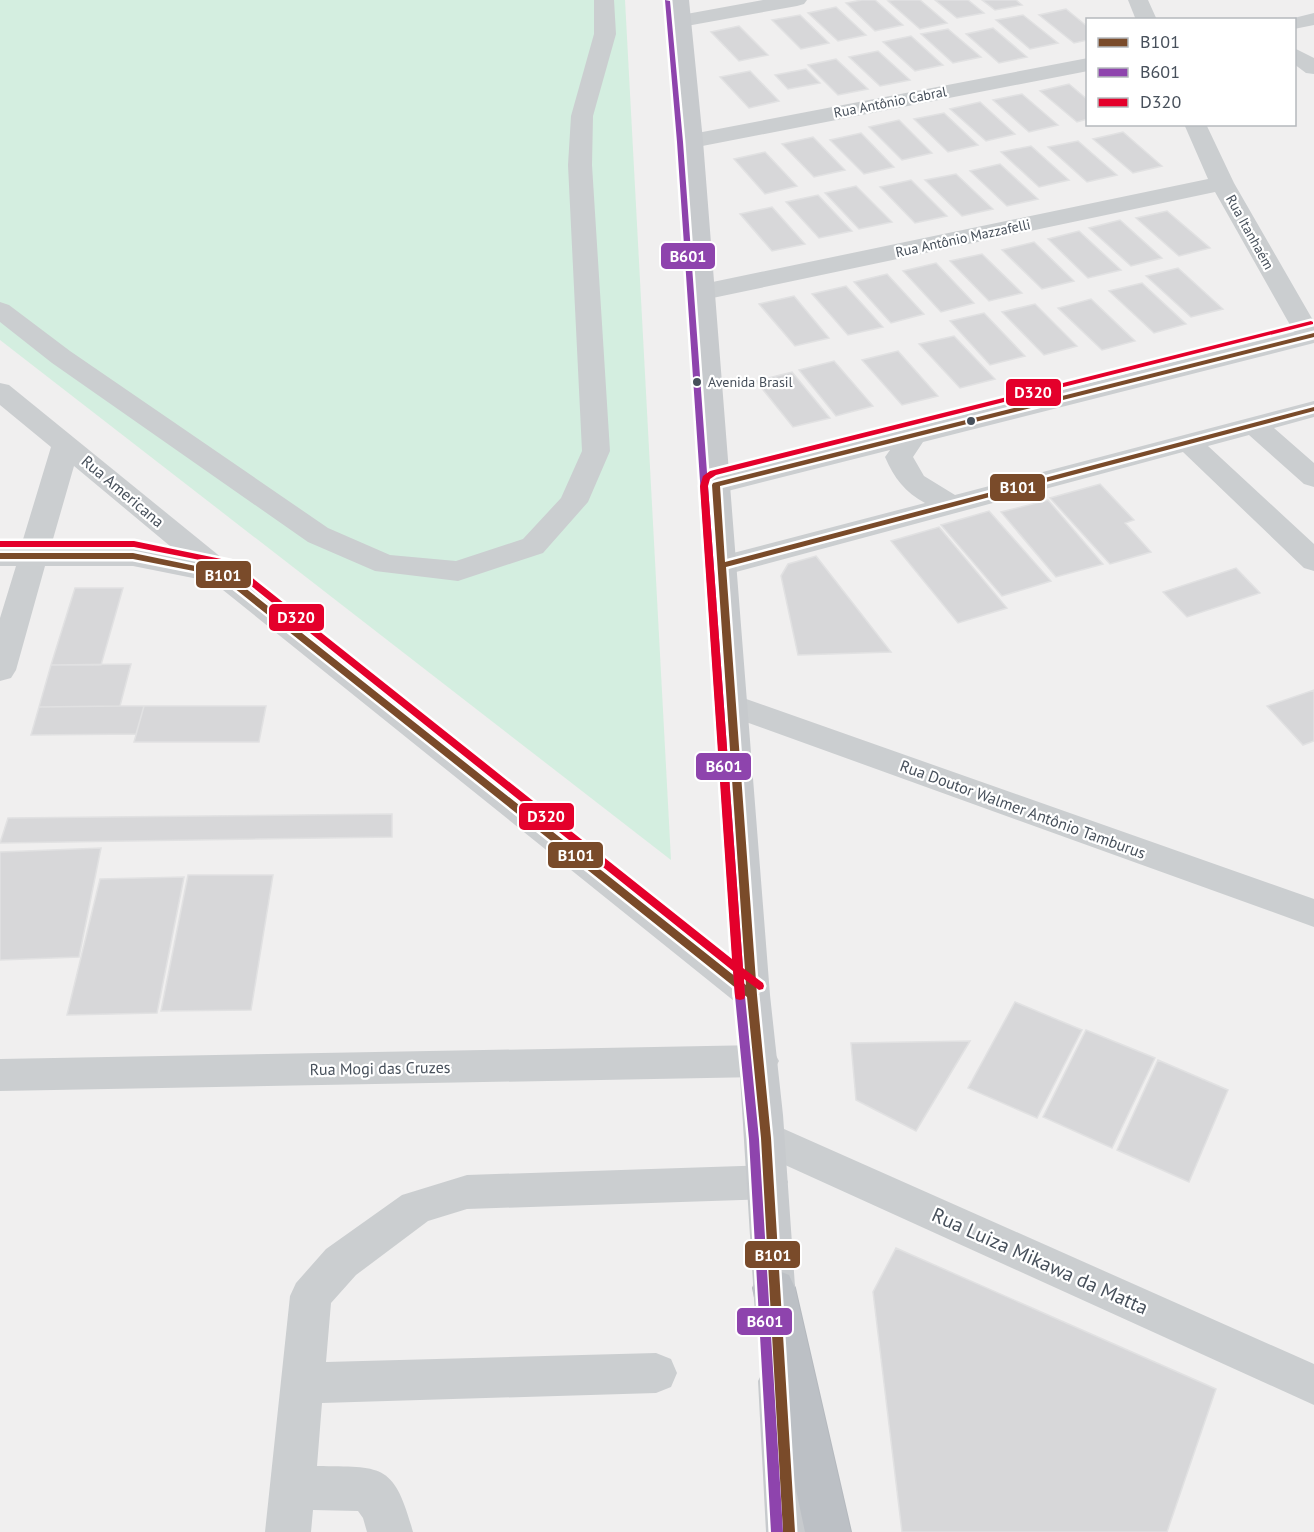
<svg xmlns="http://www.w3.org/2000/svg" width="1314" height="1532" font-family="'PT Sans',sans-serif">
	<style>
		.green { fill: #d4eee0 }
		.building { fill: #d7d7d9; stroke: #e1e1e2; stroke-width: 1.5 }
		.lines { fill: none; stroke-linecap: round; stroke-linejoin: round }
		.highway-casing { stroke: #b5b9be; stroke-width: 2 }
		.minor { fill: #cbced0; fill-rule: evenodd }
		.major { fill: #c7cacd; fill-rule: evenodd }
		.highway { fill: #bcc0c5; fill-rule: evenodd }
		.bus-1-casing { stroke: #fff; stroke-width: 5 }
		.bus-2-casing { stroke: #fff; stroke-width: 5 }
		.bus-3-casing { stroke: #fff; stroke-width: 5 }
		.bus-1 { fill: #7a4b2a; fill-rule: evenodd }
		.bus-2 { fill: #8e44ad; fill-rule: evenodd }
		.bus-3 { fill: #e4002b; fill-rule: evenodd }
		.bus-dot { fill: #47505b; stroke: #fff; stroke-width: 2 }
		.labels { text-anchor: middle; dominant-baseline: central; stroke-width: 4.5; stroke-linejoin: round; paint-order: stroke }
		.far-street-label { font-size: 14px; fill: #47505b; stroke: #fff }
		.bus-label { font-size: 14px; fill: #47505b; stroke: #fff; text-anchor: start }
		.street-label { font-size: 16px; fill: #47505b; stroke: #fff }
		.near-street-label { font-size: 20px; fill: #47505b; stroke: #fff }
		.line-badge { stroke: #fff; stroke-width: 2 }
		.badge-label { font-size: 16px; text-anchor: middle; font-weight: bold; fill: #fff }
	</style>
	<rect width="100%" height="100%" fill="#f0efef"/>
	<path class="green" d="M0 0H625L671 860 0 340Z"/>
	<path class="building" d="M862 0H875L903 25 875 31 846 3Z
		M894 0H920L947 23 920 29 888 1Z
		M935 0H968L984 13 957 18Z
		M982 0H1016L1022 5 995 10Z
		M836 7 866 35 838 41 808 13Z
		M1066 9 1088 27V40L1074 43 1039 15Z
		M800 15 829 43 801 49 772 20Z
		M1023 15 1058 43 1030 49 996 20Z
		M739 26 768 55 739 61 711 32Z
		M993 28 1027 57 999 63 966 34Z
		M948 29 981 57 953 63 921 34Z
		M911 36 943 65 915 71 883 42Z
		M878 51 910 80 880 86 849 57Z
		M836 59 868 89 838 95 808 65Z
		M806 69 820 83 788 89 775 75Z
		M750 71 779 101 749 108 720 77Z
		M1069 84 1088 100V119L1077 122 1040 91Z
		M1022 94 1058 125 1029 132 993 100Z
		M980 102 1015 134 986 141 950 109Z
		M944 113 978 145 948 152 914 119Z
		M899 120 932 153 902 160 869 127Z
		M1123 132 1162 166 1133 173 1093 139Z
		M861 133 894 167 864 174 830 140Z
		M813 137 845 170 814 177 782 144Z
		M1078 141 1117 175 1087 182 1048 147Z
		M1031 146 1069 180 1039 187 1001 152Z
		M765 152 797 186 765 194 734 159Z
		M1000 164 1038 199 1007 206 970 171Z
		M956 174 993 209 962 216 925 180Z
		M911 180 947 216 915 223 880 187Z
		M856 186 892 222 859 229 825 193Z
		M818 195 852 231 819 238 786 202Z
		M772 207 805 244 772 251 740 214Z
		M1167 211 1210 248 1179 256 1136 218Z
		M1120 220 1162 258 1131 266 1089 228Z
		M1079 231 1121 270 1088 278 1048 239Z
		M1034 242 1074 281 1042 289 1002 250Z
		M982 254 1022 293 989 301 950 261Z
		M936 263 974 303 941 312 903 271Z
		M1178 268 1223 309 1191 317 1146 276Z
		M887 274 924 314 891 323 854 282Z
		M1142 283 1186 324 1154 333 1109 291Z
		M846 286 883 327 848 335 812 294Z
		M794 296 829 338 795 346 759 304Z
		M1091 299 1135 341 1102 350 1058 308Z
		M1035 304 1077 346 1044 355 1002 312Z
		M984 313 1025 356 990 365 950 321Z
		M954 336 995 379 960 388 919 344Z
		M898 351 938 396 902 405 862 360Z
		M834 361 873 406 836 416 799 370Z
		M792 372 830 418 793 427 756 381Z
		M1100 484 1134 520 1125 523 1151 552 1110 564 1050 498Z
		M1048 500 1103 564 1056 577 1001 512Z
		M989 511 1051 581 1002 596 941 525Z
		M939 527 1007 608 958 623 891 541Z
		M816 556 891 652 798 655 781 576 788 564Z
		M1236 568 1260 593 1187 617 1163 592Z
		M75 588H123L101 665H51Z
		M131 664 120 706 39 707 51 665Z
		M1314 690V741L1303 745 1267 706Z
		M120 706H144L136 734 31 735 39 707Z
		M144 706H266L259 742H134Z
		M392 814V837L0 843 8 818Z
		M101 848 79 957 0 960V852Z
		M188 875H273L251 1010 161 1011Z
		M184 877 157 1013 67 1015 100 879Z
		M1015 1002 1082 1030 1037 1118 968 1088Z
		M1086 1030 1155 1058 1112 1148 1043 1117Z
		M970 1041 916 1131 856 1100 851 1043Z
		M1158 1060 1228 1090 1189 1182 1117 1150Z
		M896 1248 1216 1389 1167 1532H902L873 1292Z"/>
	<g class="lines">
		<g class="highway-casing">
			<path id="highway" d="M774 1269 789 1275 795 1288 851 1532H805L753 1288 759 1275Z"/>
		</g>
		<path class="minor" d="M594 0H614L616 34 593 116 592 165 610 451 588 502 543 553 458 581 375 571 308 542 52 363 0 322V302L9 305 70 351 328 528 390 555 456 561 523 539 561 498 582 451 568 165 571 116 594 34Z
			M763 0H807L804 4 797 6 681 27 674 25 671 21 674 17 681 15Z
			M1128 0H1148L1157 20H1136Z
			M1314 13V25L1294 29V20H1286Z
			M1294 48 1314 58V74L1306 73 1294 64Z
			M1088 58V71L692 148 684 146 681 141 684 136 692 134Z
			M1184 124H1206L1234 183 1314 322V343L923 442 913 457 924 476 955 495 1314 401V417L1274 428 1314 463V487L1304 484 1249 435 1208 446 1314 544V571L1304 568 1183 452 721 576 710 573 706 566 710 559 925 503C905 492 894 478 885 457L890 450 716 494 706 491 702 485 706 479 1294 332 1215 192 703 300 694 297 690 292 694 287 703 284 1208 179Z
			M0 383 9 385 233 567 765 985 770 995 765 1005 752 1010 739 1005 213 582 133 566H45L16 670 11 678 0 681V618L16 566H0V546H21L51 447 0 405ZM74 466 182 556 133 546H51Z
			M732 694 1314 899V927L721 713 716 705 721 697Z
			M760 1045 773 1050 779 1061 773 1072 760 1077 0 1091V1059Z
			M766 1121 1314 1364V1405L752 1150 746 1138 752 1126Z
			M768 1165 782 1170 788 1182 782 1194 768 1199 467 1209 428 1221 356 1275 331 1303 326 1362 656 1353 671 1359 677 1373 671 1387 656 1393 322 1403 317 1466C383 1467 394 1463 413 1532H367L363 1518 358 1511 313 1510 311 1532H265L290 1296 296 1283 326 1249 402 1195 467 1175Z"/>
		<path class="major" d="M669 0H689L703 141 770 995 783 1115 797 1315 791 1329 776 1334 761 1329 755 1315 681 141Z
			M780 1361 795 1367 802 1381 812 1532H766L758 1381 765 1367Z"/>
		<use href="#highway" class="highway"/>
		<g class="bus-1-casing">
			<path id="bus-1" d="M1314 333V337L720 486 725 562 1314 407V411L726 567 757 995 771 1138 795 1532H783L761 1138 747 997 219 576 133 559H0V553H133L225 572 746 985 712 485 713 483Z"/>
		</g>
		<g class="bus-2-casing">
			<path id="bus-2" d="M665 0 670 1 683 142 745 996 759 1139 783 1532H771L749 1139 735 996 677 142Z"/>
		</g>
		<g class="bus-3-casing">
			<path id="bus-3" d="M1311 321 1313 322V324L716 475 710 479 708 486 743 968 763 983 764 986 763 989 759 990 744 979 745 996 744 999 740 1000 736 999 735 996 733 971 225 565 134 547H0V541H134L231 561 732 959 700 486 703 476 710 471Z"/>
		</g>
		<use href="#bus-1" class="bus-1"/>
		<use href="#bus-2" class="bus-2"/>
		<use href="#bus-3" class="bus-3"/>
	</g>
	<g class="bus-dot">
		<circle cx="697" cy="382" r="5"/>
		<circle cx="971" cy="421" r="5"/>
	</g>
	<g class="labels">
		<g class="far-street-label">
			<text transform="translate(890 102) rotate(-11)">Rua Antônio Cabral</text>
			<text transform="translate(1250 232) rotate(61)">Rua Itanhaém</text>
			<text transform="translate(963 238) rotate(-12)">Rua Antônio Mazzafelli</text>
		</g>
		<g class="bus-label">
			<text x="708" y="382">Avenida Brasil</text>
		</g>
		<g class="street-label">
			<text transform="translate(123 491) rotate(40)">Rua Americana</text>
			<text transform="translate(1023 809) rotate(20)">Rua Doutor Walmer Antônio Tamburus</text>
			<text transform="translate(380 1068) rotate(-1)">Rua Mogi das Cruzes</text>
		</g>
		<g class="near-street-label">
			<text transform="translate(1040 1261) rotate(24)">Rua Luiza Mikawa da Matta</text>
		</g>
	</g>
	<g class="line-badge">
		<rect x="660" y="242" width="56" height="28" rx="6" fill="#8e44ad"/>
		<rect x="1005" y="378" width="57" height="29" rx="6" fill="#e4002b"/>
		<rect x="989" y="473" width="57" height="29" rx="6" fill="#7a4b2a"/>
		<rect x="195" y="560" width="57" height="29" rx="6" fill="#7a4b2a"/>
		<rect x="268" y="603" width="57" height="29" rx="6" fill="#e4002b"/>
		<rect x="695" y="752" width="57" height="29" rx="6" fill="#8e44ad"/>
		<rect x="518" y="802" width="57" height="29" rx="6" fill="#e4002b"/>
		<rect x="547" y="841" width="57" height="28" rx="6" fill="#7a4b2a"/>
		<rect x="744" y="1240" width="57" height="29" rx="6" fill="#7a4b2a"/>
		<rect x="736" y="1307" width="57" height="29" rx="6" fill="#8e44ad"/>
	</g>
	<g class="badge-label">
		<text x="688" y="262">B601</text>
		<text x="1033" y="398">D320</text>
		<text x="1018" y="493">B101</text>
		<text x="223" y="581">B101</text>
		<text x="296" y="623">D320</text>
		<text x="724" y="772">B601</text>
		<text x="546" y="822">D320</text>
		<text x="576" y="861">B101</text>
		<text x="773" y="1261">B101</text>
		<text x="765" y="1327">B601</text>
	</g>
	<rect x="1086" y="18" width="210" height="108" fill="#ffffff" stroke="#b5b9bd" stroke-width="1.5"/>
	<rect x="1098" y="38" width="30" height="9" fill="#7a4b2a" stroke="#b5b9bd" stroke-width="1.5"/>
	<text x="1140" y="48" font-size="18" fill="#47505b">B101</text>
	<rect x="1098" y="68" width="30" height="9" fill="#8e44ad" stroke="#b5b9bd" stroke-width="1.5"/>
	<text x="1140" y="78" font-size="18" fill="#47505b">B601</text>
	<rect x="1098" y="98" width="30" height="9" fill="#e4002b" stroke="#b5b9bd" stroke-width="1.5"/>
	<text x="1140" y="108" font-size="18" fill="#47505b">D320</text>
</svg>
